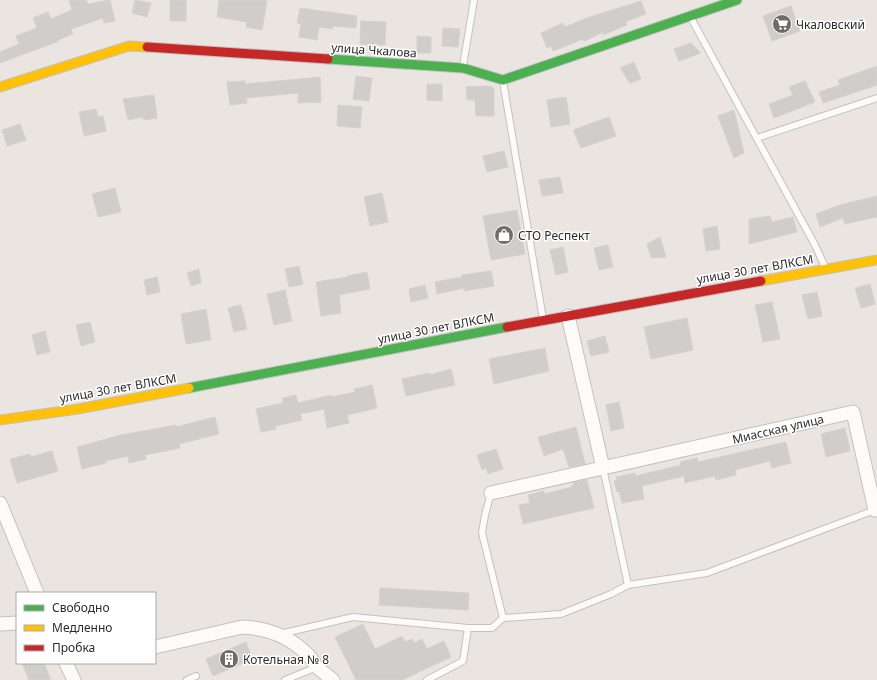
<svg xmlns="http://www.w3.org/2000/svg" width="877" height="680" font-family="'Noto Sans',sans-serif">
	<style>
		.building { fill: #d1cdca; stroke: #d5d1cc }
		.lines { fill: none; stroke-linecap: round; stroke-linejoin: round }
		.lane-casing { stroke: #c3c1c2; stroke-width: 8 }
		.street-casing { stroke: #c3c1c2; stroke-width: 15 }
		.fast-casing { stroke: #c3c1c2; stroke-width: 11 }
		.slow-casing { stroke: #c3c1c2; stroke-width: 11 }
		.jam-casing { stroke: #c3c1c2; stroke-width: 11 }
		.lane { stroke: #fcfbfa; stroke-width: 6 }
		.street { stroke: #fcfbfa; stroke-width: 13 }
		.fast { stroke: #4caf50; stroke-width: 9 }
		.slow { stroke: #ffc107; stroke-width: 9 }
		.jam { stroke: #c62828; stroke-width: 9 }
		.labels { text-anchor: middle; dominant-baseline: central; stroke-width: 3; stroke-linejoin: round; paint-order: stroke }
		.poi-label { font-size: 12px; fill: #2b2b2b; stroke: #fff; text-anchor: start }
		.street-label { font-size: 12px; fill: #2b2b2b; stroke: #fff }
	</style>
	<rect width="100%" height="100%" fill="#eae5e0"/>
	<path class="building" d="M69 0H86L88 4 110 0 115 21 104 23 103 18 71 29 73 34 58 40 59 41 0 63V52L19 44 16 36 37 28 33 18 48 12 51 19 72 10Z
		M135 0 151 3 147 17 132 13Z
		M170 0H186V21H170Z
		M219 0H267L262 30 246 27 247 22 217 17Z
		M641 1 646 14 625 22 627 25 603 35V32L587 40 584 41 583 39 553 51 551 46 547 48 541 33 563 23 565 27 587 18Z
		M791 6 800 31 772 41 763 16Z
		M300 8 357 16 356 28 333 26 332 29 319 27 317 40 299 37 301 24 297 23Z
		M361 21 386 22 385 45 360 44Z
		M443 28 460 29 458 47 442 46Z
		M417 36 431 37V53H417Z
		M691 43 701 53 679 61 674 49Z
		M634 62 641 79 630 83 620 68Z
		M877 66V85L823 103 819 92 840 85 838 80Z
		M356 76 372 78 369 101 353 99Z
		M320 77 321 102 298 103V93L246 98 247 103 230 105 227 82 245 81V84Z
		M805 81 815 102 774 118 769 104 793 95 789 87Z
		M427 84H442V101L427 100Z
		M488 86 494 88V116H476L475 100H467L466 87Z
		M154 95 157 118 144 120 143 117 128 120 123 99Z
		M566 97 570 124 551 127 547 100Z
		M338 105 362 107 360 128 337 126Z
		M96 109 98 117 103 116 106 131 84 136 79 112Z
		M734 110 744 153 734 158 718 116Z
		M609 117 616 136 581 148 573 130Z
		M20 124 26 140 7 146 2 130Z
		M504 151 508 167 487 172 483 156Z
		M560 177 563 193 542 196 539 180Z
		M115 188 121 212 98 217 92 194Z
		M382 193 388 222 370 226 364 197Z
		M877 196V217L845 224 843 218 820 227 816 214 840 205Z
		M517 210 525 254 491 260 483 216Z
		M770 216 772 222 793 217 797 232 749 244V219Z
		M717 226 720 249 706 251 703 229Z
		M660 237 666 257 651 258 647 244Z
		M608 245 613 267 599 270 594 248Z
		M563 247 568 272 556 275 550 250Z
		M299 266 303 284 289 287 285 269Z
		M199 269 201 283 191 286 187 273Z
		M491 271 494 286 464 291V288L437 294 435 282 462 277V275Z
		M367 272 370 289 339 295 341 313 321 316 316 282 347 277V276Z
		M157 277 160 292 147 295 144 280Z
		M870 284 875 304 861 308 855 288Z
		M425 285 428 298 411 302 409 289Z
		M285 290 292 321 274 325 267 294Z
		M817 292 822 316 808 319 802 295Z
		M772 302 780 339 763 342 755 305Z
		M241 305 247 329 234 332 228 308Z
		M206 309 211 340 186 344 181 314Z
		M687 318 693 350 651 359 644 327Z
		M90 322 95 342 81 346 76 325Z
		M45 331 50 352 37 355 32 335Z
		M605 336 609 352 591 356 587 341Z
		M545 348 549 371 494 384 489 359Z
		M451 369 455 385 406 396 402 379 429 373 430 375Z
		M372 385 377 408 347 415 349 423 327 428 324 409 300 414 302 420 275 426 276 429 261 432 256 409 283 403 282 398 296 395 298 403 331 395V397L355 392 354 389Z
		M619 402 624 428 611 431 606 405Z
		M215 417 219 434 179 444 180 448 145 455 146 459 129 463 128 456 105 461 106 463 82 469 77 447 121 435 176 425V427Z
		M576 427 585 464 569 467 563 449 544 456 538 437Z
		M845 428 850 451 826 457 821 434Z
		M786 442 791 463 772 468 770 461 735 470 736 475 716 480 715 476 685 483 684 476 642 486 644 499 622 503 619 491 617 492 614 481 617 480 616 477 635 473 636 476 681 465 680 462 697 458 698 462Z
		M496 449 503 469 488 474 486 468 482 470 477 455Z
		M52 451 58 471 17 483 10 459 30 454 31 457Z
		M587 480 594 508 523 524 519 505 530 503 528 495 544 491 545 494 572 487 571 486 574 485 573 483Z
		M380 588 469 593 468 610 379 605Z
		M363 624 375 649 402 636 405 642 412 639 414 643 422 639 427 649 444 641 451 657 402 680H356L335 637Z
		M246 642 253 659 213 676 206 659Z
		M22 663H44L51 680H29Z"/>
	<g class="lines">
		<g class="lane-casing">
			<path id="lane" d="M691 18 815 245 825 267
				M463 66 474 0
				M503 81 543 319
				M757 138 877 98
				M603 468 628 585
				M503 618 561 614 611 594 628 585 707 573 875 510
				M280 634 353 617 468 628H492L503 618 482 533 485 515 491 493
				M187 680 196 676
				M285 680 317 667
				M427 680 463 661 468 628"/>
		</g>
		<g class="street-casing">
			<path id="street" d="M568 316 603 468
				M491 493 853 412 875 510H877
				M0 503 37 593
				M0 624 17 623
				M155 647 242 627C268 628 291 637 309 656 312 659 314 663 316 666 321 671 328 676 333 680
				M66 663 74 680"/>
		</g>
		<g class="fast-casing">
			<path id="fast" d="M328 59 463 68 503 80 737 0
				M189 388 507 327"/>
		</g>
		<g class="slow-casing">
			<path id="slow" d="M0 87 129 46 147 47
				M761 281 877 260
				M0 420 78 409 189 388"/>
		</g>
		<g class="jam-casing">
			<path id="jam" d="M147 47 328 59
				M507 327 761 281"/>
		</g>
		<use href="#lane" class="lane"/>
		<use href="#street" class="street"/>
		<use href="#fast" class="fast"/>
		<use href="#slow" class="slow"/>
		<use href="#jam" class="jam"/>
	</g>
	<defs>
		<g id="supermarket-disc" transform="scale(1)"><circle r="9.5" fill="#6e6c6a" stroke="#fff"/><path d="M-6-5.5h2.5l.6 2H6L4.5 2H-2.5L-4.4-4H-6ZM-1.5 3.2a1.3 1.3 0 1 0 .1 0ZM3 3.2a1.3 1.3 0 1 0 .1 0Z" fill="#fff"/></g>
		<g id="shop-disc" transform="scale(1)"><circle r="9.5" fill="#6e6c6a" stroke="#fff"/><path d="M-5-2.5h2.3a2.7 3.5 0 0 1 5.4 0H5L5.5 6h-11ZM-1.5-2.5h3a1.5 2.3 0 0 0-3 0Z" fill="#fff"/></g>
		<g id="building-disc" transform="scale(1)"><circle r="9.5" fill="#6e6c6a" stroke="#fff"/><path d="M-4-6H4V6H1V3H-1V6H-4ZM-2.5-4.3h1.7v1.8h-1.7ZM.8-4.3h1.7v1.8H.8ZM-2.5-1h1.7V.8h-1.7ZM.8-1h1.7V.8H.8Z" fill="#fff"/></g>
	</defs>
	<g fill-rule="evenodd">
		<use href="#supermarket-disc" x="782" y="24"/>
		<use href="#shop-disc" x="504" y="235"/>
		<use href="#building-disc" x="229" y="659"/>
	</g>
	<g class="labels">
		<g class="poi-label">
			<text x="796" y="24">Чкаловский</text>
			<text x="518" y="235">СТО Респект</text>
			<text x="243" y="659">Котельная № 8</text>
		</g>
		<g class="street-label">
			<text transform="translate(374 50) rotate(4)">улица Чкалова</text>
			<text transform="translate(755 269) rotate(-10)">улица 30 лет ВЛКСМ</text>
			<text transform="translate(436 328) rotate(-11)">улица 30 лет ВЛКСМ</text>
			<text transform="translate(118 388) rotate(-10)">улица 30 лет ВЛКСМ</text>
			<text transform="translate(778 429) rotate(-13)">Миасская улица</text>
		</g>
	</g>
	<rect x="16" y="592" width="140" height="72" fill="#ffffff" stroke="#aaaaaa"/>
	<rect x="24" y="605" width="20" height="6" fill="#4caf50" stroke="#aaaaaa"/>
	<text x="52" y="612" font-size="12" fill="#2b2b2b">Свободно</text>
	<rect x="24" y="625" width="20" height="6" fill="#ffc107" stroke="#aaaaaa"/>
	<text x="52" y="632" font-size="12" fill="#2b2b2b">Медленно</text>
	<rect x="24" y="645" width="20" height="6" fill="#c62828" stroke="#aaaaaa"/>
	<text x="52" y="652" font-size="12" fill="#2b2b2b">Пробка</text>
</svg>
